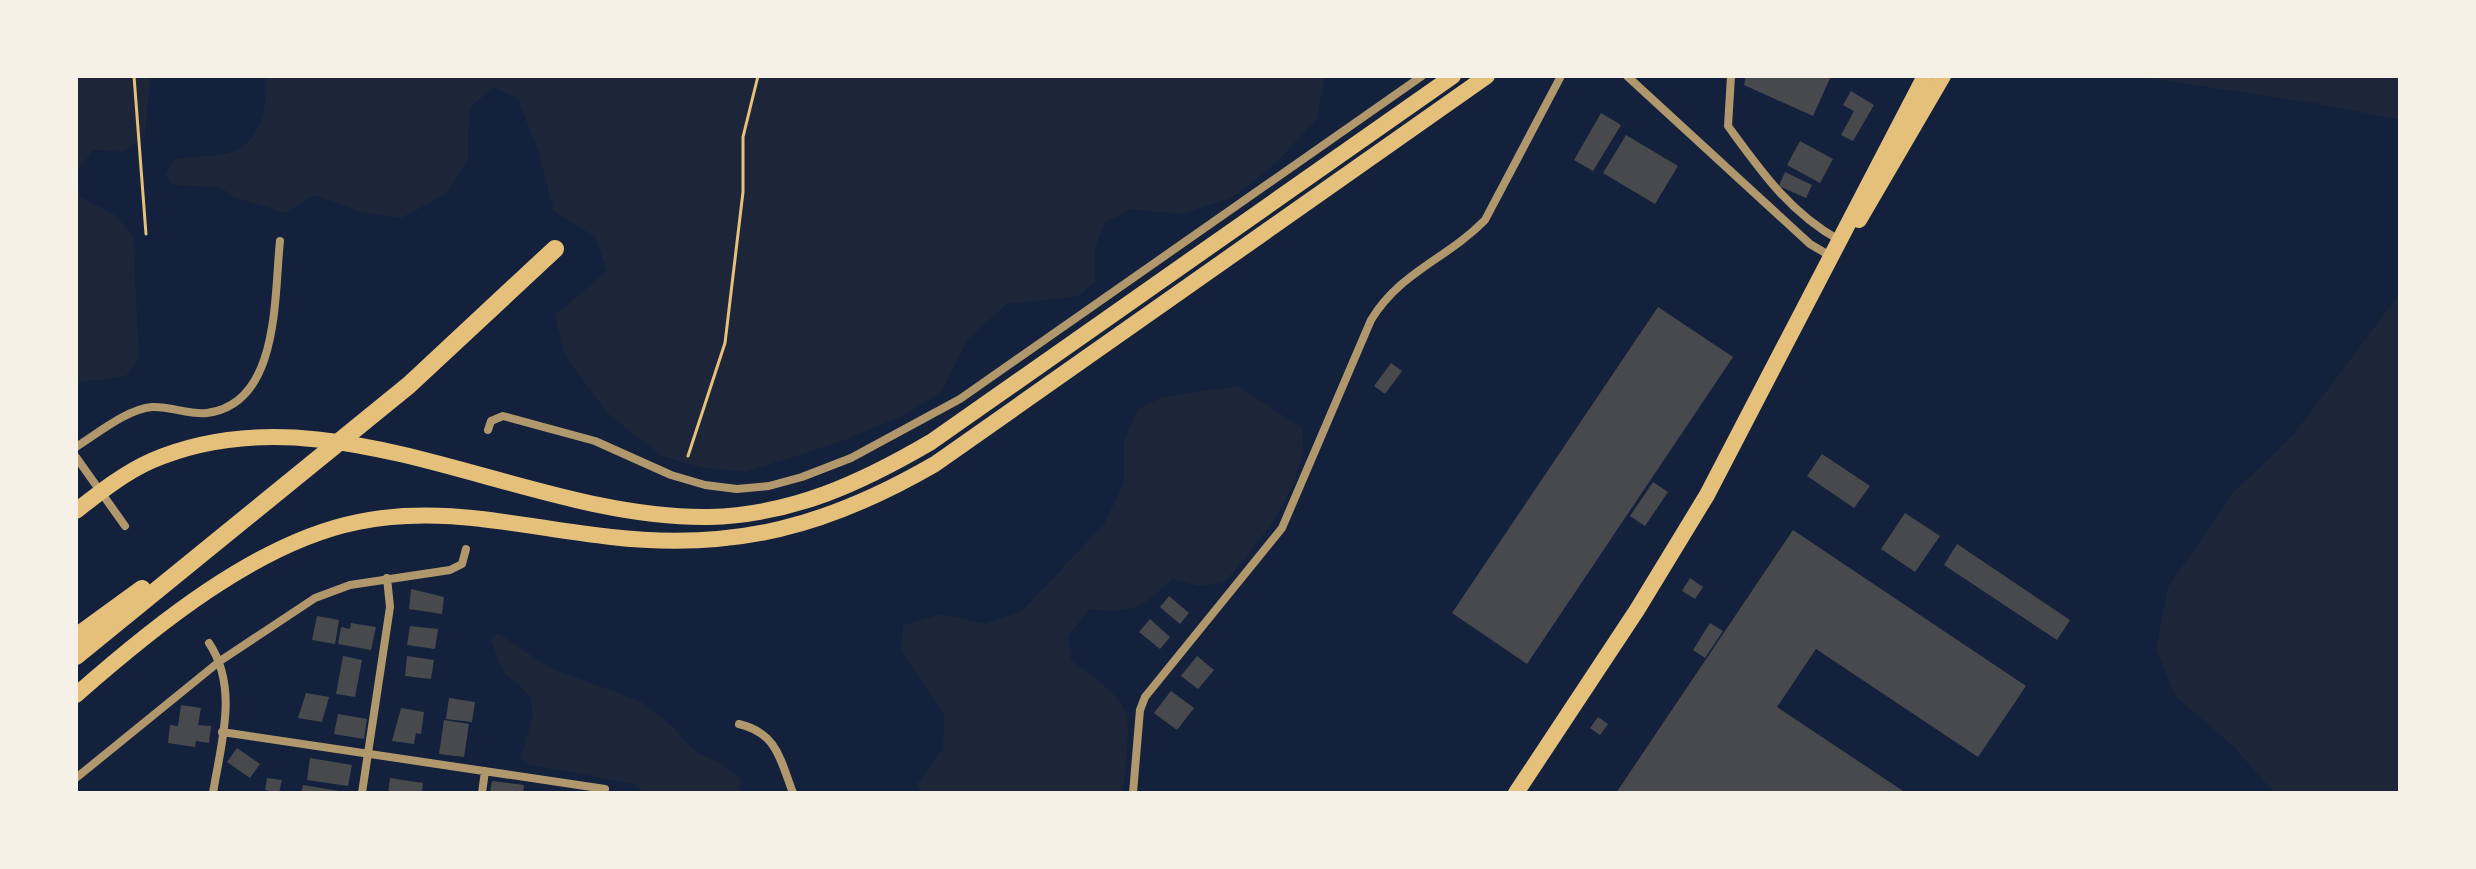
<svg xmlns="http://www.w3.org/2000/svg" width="2476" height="869" font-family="'Fira Sans',sans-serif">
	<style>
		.green { fill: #1d2539 }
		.building { fill: #48494c }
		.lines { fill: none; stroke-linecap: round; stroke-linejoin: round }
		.path { stroke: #e5c07b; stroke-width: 3 }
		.minor { stroke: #b1986c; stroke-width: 8 }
		.primary { stroke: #e5c07b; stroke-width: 16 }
		.trunk { stroke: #e5c07b; stroke-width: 16 }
		.motorway { stroke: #e5c07b; stroke-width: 18 }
	</style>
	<rect width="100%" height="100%" fill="#14213d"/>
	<path class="green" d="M76 76H150L145 136 123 152 93 150 78 171 80 197 115 215 133 235 139 358 126 376 76 383Z
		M266 76H1325L1317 119 1276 163 1232 198 1180 214 1132 209 1104 223 1095 249V281L1079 296 1007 304 968 339 941 392 903 416 837 443 745 472 704 468 662 456 608 414 565 356 555 315 607 271 595 237 554 211 538 151 518 99 494 87 469 108 468 160 445 195 401 218 364 213 314 195 286 213 233 197 220 187 173 185 165 174 176 159C191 157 228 156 239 149 263 135 268 100 266 76Z
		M2133 76H2400V120L2314 103Z
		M2400 293V793H2274L2234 747 2175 696 2156 649 2168 587 2233 493 2294 434Z
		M1238 386 1302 428C1311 483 1257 544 1224 583L1199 586 1172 579C1142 609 1132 613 1090 609L1068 636 1071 660C1142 711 1129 710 1123 793H920L917 784 943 749 944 715 901 651 903 625 942 614 985 624 1022 611 1104 524 1124 483V440L1138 409 1162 397Z
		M498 633 550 668 640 701 671 725 697 753 718 762 741 779 739 793H644L635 784 530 765 521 758 533 715 531 697 502 670 491 640Z"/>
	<path class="building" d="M1746 76H1831L1813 116 1744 85Z
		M1851 91 1874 105 1853 141 1841 135 1854 111 1843 105Z
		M1601 113 1621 125 1593 171 1574 160Z
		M1626 135 1678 166 1655 204 1603 173Z
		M1800 141 1833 159 1820 183 1787 165Z
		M1785 172 1812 185 1806 198 1779 186Z
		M1658 307 1733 357 1527 664 1452 613Z
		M1391 363 1402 371 1385 394 1374 386Z
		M1822 454 1870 486 1854 508 1807 476Z
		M1653 482 1668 492 1645 526 1630 516Z
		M1905 513 1940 536 1915 572 1881 549Z
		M1793 530 2026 686 1978 757 1816 649 1777 707 1906 793H1616Z
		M1957 544 2070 620 2057 640 1944 565Z
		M1690 578 1703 587 1695 599 1682 591Z
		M411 589 444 597 442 614 409 609Z
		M1169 596 1189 613 1180 624 1160 607Z
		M317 616 339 620 335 644 312 640Z
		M1150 619 1170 637 1160 649 1139 632Z
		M351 623 376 627 371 650 338 644 341 627 350 629Z
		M1710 623 1723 631 1705 658 1693 650Z
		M410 626 438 629 435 649 407 645Z
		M343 656 362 660 355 697 336 694Z
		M407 656 434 660 431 679 405 676Z
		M1197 656 1214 670 1198 689 1181 676Z
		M1171 691 1194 708 1177 730 1154 713Z
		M306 693 329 697 322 722 298 718Z
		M449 698 475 702 472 722 446 719Z
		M181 705 201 708 198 725 211 726 209 743 196 741 195 747 168 743 170 725 178 726Z
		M401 708 424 712 421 734 416 733 414 744 392 741Z
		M338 714 367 719 364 739 334 734Z
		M1598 717 1608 724 1600 735 1590 728Z
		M444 720 469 724 464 757 439 754Z
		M237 748 260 764 250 778 227 762Z
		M310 758 352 765 348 786 307 780Z
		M267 778 282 780 279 793 265 790Z
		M390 778 423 783 422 793H388Z
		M492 781 524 785 523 793H490Z
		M303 785 339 791V793H301Z"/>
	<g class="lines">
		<path class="path" d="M134 76 146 234
			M688 456 725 343 743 192V137L758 76"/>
		<path class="minor" d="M1627 76 1810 244 1832 257
			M1731 76 1728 126C1761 171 1789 212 1839 240
			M488 430 491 421 503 416 595 441 671 475 705 485 737 489 769 486 802 477 851 458 960 399 1422 76
			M76 447C97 434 127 409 152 407 170 406 189 415 207 413 280 404 274 296 280 241
			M76 457 125 526
			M209 643C239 688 221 743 213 793
			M739 724C777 733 780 759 793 793
			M222 732 605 789 604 793
			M76 778 220 661 315 598 350 585 450 570 462 564 466 549
			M362 793 390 607 387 578
			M482 793 485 771
			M1133 793 1140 710 1145 697 1282 528 1371 320C1401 271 1447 259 1485 220L1561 76"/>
		<path class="primary" d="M1859 220 1943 76
			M76 511C99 493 124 473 151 461 330 383 525 520 709 517 792 515 861 483 931 442L1453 76
			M76 695C152 628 257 542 358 522 444 504 526 528 611 537 736 551 828 526 935 464L1487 76"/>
		<path class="trunk" d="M1516 793 1637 610 1707 495 1925 76"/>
		<path class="motorway" d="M76 637 142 589
			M76 656 409 385 555 249"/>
	</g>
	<rect width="2476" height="869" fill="none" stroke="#f6f1e7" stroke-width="156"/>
</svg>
